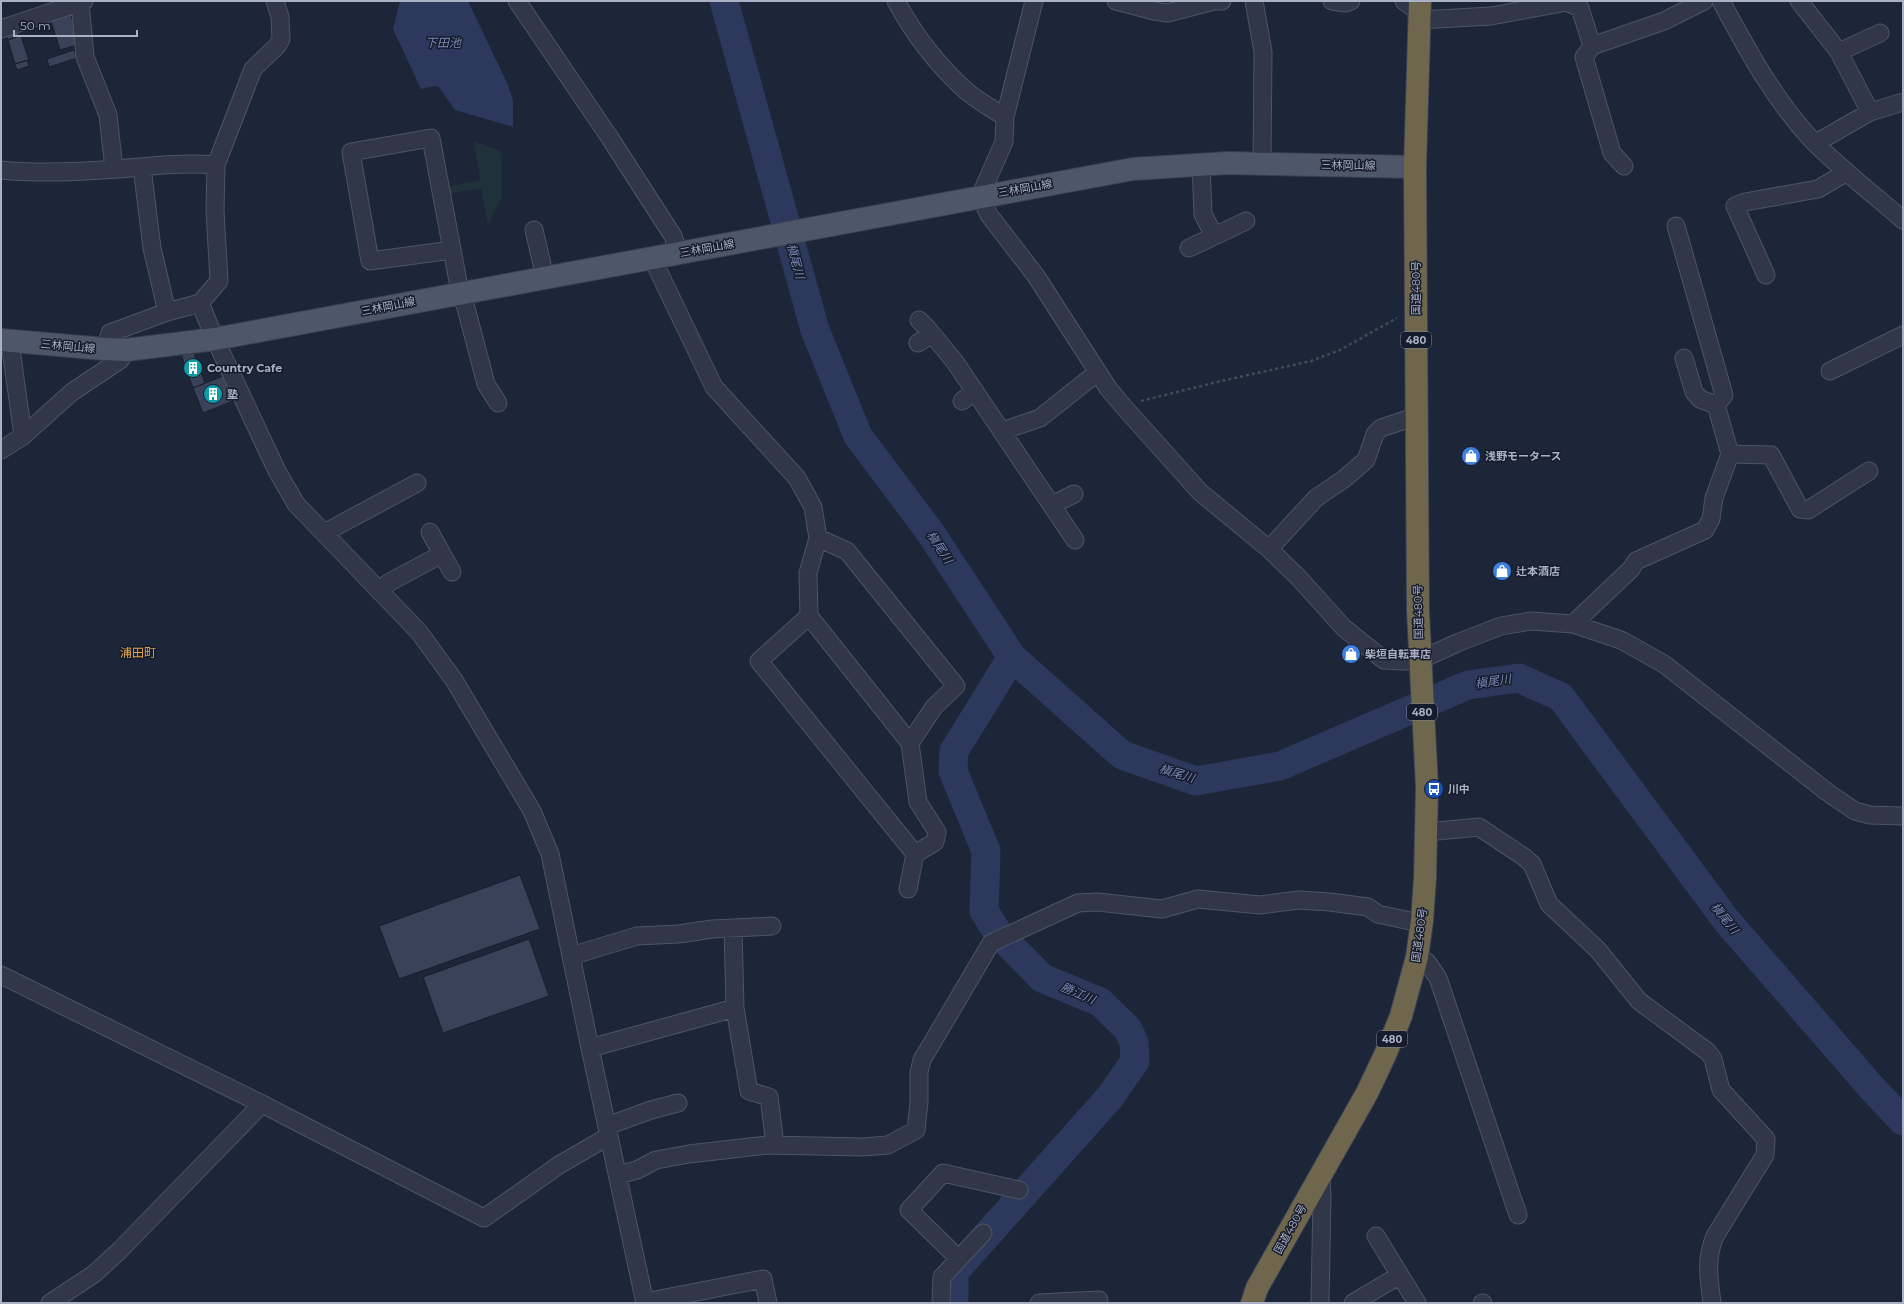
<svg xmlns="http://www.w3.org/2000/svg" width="1904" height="1304" font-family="Montserrat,'Noto Sans JP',sans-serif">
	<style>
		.green { fill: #1f3239 }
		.water { fill: #2c395d }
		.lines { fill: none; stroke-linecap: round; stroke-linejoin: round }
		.river { stroke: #2c395d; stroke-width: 29 }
		.building { fill: #394259; stroke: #191e2f }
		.minor-casing { stroke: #4e5467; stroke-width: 19 }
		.major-casing { stroke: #3a4052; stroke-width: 24 }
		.highway-casing { stroke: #3c4153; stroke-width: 24 }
		.path { stroke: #3a4e54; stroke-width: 2.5; stroke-dasharray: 3 3; stroke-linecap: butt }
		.minor { stroke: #313748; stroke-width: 17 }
		.major { stroke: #4e5669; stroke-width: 22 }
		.highway { stroke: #6f674d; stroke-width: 22 }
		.labels { text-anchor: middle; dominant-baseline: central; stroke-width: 3; stroke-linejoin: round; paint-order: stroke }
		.shield { fill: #171c2c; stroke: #7e8498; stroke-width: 1 }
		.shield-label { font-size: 10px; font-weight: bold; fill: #aab1c6 }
		.street-label { font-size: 11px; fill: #aab1c6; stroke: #171c2c }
		.poi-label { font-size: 11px; font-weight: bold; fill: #aab1c6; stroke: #171c2c; text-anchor: start }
		.water-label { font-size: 12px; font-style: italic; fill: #7789b6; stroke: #171c2c }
		.neighbourhood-label { font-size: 12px; fill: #dea14e; stroke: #171c2c }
	</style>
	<rect width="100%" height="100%" fill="#1d2538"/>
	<path class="green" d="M474 141 501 151 502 196 488 225 481 188 448 194 447 187 480 180Z"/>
	<path class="water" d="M400 1H468L508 85 513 100V127L455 110 439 87 434 86 421 89 393 29Z"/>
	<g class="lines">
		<path class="river" d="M724 1 815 330 858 436 930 532 1012 657 1122 755 1196 781 1280 766 1468 685 1519 678 1561 697 1726 920 1871 1087 1903 1121
			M954 1303V1272L1110 1097 1135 1061 1134 1043 1128 1029 1100 1002 1042 978 998 933 984 911 986 851 953 771 954 751 1012 657"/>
	</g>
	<path class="building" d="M70 12 80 44 60 50 50 18Z
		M16 28 19 36 8 40 5 32Z
		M19 36H21L29 60 15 64 8 40Z
		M74 50 77 58 49 67 47 59Z
		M27 60 29 66 17 70 15 64Z
		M194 353 205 383 193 388 181 354Z
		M223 376 233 401 203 413 193 388Z
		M520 875 540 929 399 979 379 926Z
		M529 939 549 996 443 1033 423 977Z"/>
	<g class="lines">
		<g class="minor-casing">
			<path id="minor" d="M80 1 85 57 108 115 114 169
				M275 1 280 17 281 39 277 46 253 69 216 165 215 211 219 281 200 303 215 339 277 471 296 504 419 632 454 680 532 811 550 854 590 1048 645 1303
				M517 1 610 138 673 236 679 253
				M896 1C913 33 937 64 964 89 976 100 991 108 1005 117
				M1034 1 1005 117 1004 142 980 196 989 215 1036 276 1108 388 1123 406 1200 492 1269 549 1298 577 1344 628 1384 660 1403 661 1420 660 1457 643 1501 626 1531 621 1573 624 1621 640 1664 664 1827 792 1855 811 1870 815 1903 816
				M1116 1 1154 11 1168 13 1214 1H1222
				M1254 1 1263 52 1262 163
				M1332 1 1345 3 1351 1
				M1404 1 1420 13
				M1721 1C1747 49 1773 98 1811 139 1839 168 1872 193 1903 220
				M1799 1 1839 52 1870 112
				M1420 20 1491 16 1567 2 1580 8 1592 46
				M1 29 84 1
				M1839 52 1880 33
				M1816 143 1870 112 1903 102
				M1201 164 1203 214 1214 236
				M1624 166 1612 153 1584 57 1592 46 1664 21 1704 1
				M142 167 152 248 167 312
				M1 170C40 174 79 172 118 169 150 166 183 162 216 165
				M1676 226 1724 395 1716 405 1730 454 1771 455 1800 509 1808 510 1869 471
				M534 230 545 277
				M1189 248 1246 221
				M452 250 370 261 351 152 431 138 460 292 466 308 486 384 498 403
				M652 258 714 387 797 478 813 507 818 538 808 573 809 616 910 743
				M1766 275 1735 206 1745 202 1818 189 1847 172
				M919 320 927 328 955 362 1075 540
				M10 342 23 436
				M918 343 932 334
				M105 349 110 333 167 312 200 303
				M1684 358 1694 392 1700 399 1716 405
				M1830 371 1903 335
				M962 401 975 391
				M1002 431 1040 418 1089 379 1099 374
				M1 450 23 436 72 392 120 360 126 350
				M1052 505 1074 494
				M430 532 442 554
				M324 533 417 483
				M818 538 847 551 956 686 934 707 910 743 918 802 937 832 935 842 915 854 908 889
				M1269 549 1316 498 1344 479 1366 460 1375 434 1381 428 1417 416
				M380 592 388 583 442 554 452 572
				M809 616 759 661 915 854
				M1573 624 1631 569 1636 561 1705 530 1711 519 1714 498 1730 454
				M1427 832 1479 827 1524 857 1532 864 1549 904 1598 950 1639 1001 1708 1052 1713 1059 1721 1090 1766 1139 1765 1155 1715 1236C1705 1260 1709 1278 1712 1303
				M733 928 735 1008 749 1091 769 1097 775 1145
				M571 956 637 936 679 934 712 929 772 926
				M1417 957 1427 962 1438 978 1518 1215
				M1 975 262 1104 484 1218 559 1165 609 1136
				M590 1048 735 1008
				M607 1126 651 1110 678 1103
				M618 1175 637 1170 656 1160 689 1154 767 1145 863 1147 888 1145 916 1130 919 1102V1072L922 1060 991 943 1078 903 1098 902 1162 909 1198 899 1260 905 1298 900 1330 902 1368 907 1378 914 1410 921H1422
				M1376 1236 1417 1303
				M959 1259 909 1210 943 1173 1019 1190
				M645 1302 763 1279 768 1303
				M50 1303 94 1274 119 1251 262 1104
				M941 1303 942 1277 983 1233
				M1039 1303 1099 1300
				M1320 1303 1322 1197 1321 1174
				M1353 1303 1400 1275
				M1482 1303H1483"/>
		</g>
		<g class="major-casing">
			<path id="major" d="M1 340 105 349 126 350 215 339 1133 169 1228 163 1415 167"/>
		</g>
		<g class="highway-casing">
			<path id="highway" d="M1252 1303 1257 1288 1367 1093 1385 1055 1401 1016 1417 957 1422 921 1425 878 1427 787 1418 611 1415 167 1420 1"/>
		</g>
		<path class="path" d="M1141 401 1217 382 1311 361 1340 350 1397 318"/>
		<use href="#minor" class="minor"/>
		<use href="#major" class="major"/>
		<use href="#highway" class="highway"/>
	</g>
	<defs>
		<g id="building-disc" transform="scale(1)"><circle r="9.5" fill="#0f9aa8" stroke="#171c2c"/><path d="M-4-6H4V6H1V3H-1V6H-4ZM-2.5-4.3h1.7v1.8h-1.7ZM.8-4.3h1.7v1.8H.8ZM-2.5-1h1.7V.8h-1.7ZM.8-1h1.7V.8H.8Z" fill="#fff"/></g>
		<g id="shop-disc" transform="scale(1)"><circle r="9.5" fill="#3f7fe0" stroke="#171c2c"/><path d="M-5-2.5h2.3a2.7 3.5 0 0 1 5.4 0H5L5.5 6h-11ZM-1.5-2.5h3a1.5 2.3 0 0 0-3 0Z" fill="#fff"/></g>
		<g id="bus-disc" transform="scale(1)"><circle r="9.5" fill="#1a4fb4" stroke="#171c2c"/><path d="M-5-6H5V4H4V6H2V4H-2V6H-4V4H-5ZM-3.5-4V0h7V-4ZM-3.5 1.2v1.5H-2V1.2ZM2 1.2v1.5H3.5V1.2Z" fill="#fff"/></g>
	</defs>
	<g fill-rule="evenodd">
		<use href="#building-disc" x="193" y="368"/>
		<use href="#building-disc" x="213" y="394"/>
		<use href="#shop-disc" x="1471" y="456"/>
		<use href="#shop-disc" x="1502" y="571"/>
		<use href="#shop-disc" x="1351" y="654"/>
		<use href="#bus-disc" x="1434" y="789"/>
	</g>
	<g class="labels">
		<g class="shield">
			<rect x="1401" y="332" width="30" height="16" rx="3"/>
			<rect x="1407" y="704" width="30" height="16" rx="3"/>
			<rect x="1377" y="1031" width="30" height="16" rx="3"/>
		</g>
		<g class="shield-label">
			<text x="1416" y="340">480</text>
			<text x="1422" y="712">480</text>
			<text x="1392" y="1039">480</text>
		</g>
		<g class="street-label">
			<text transform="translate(1348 165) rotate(1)">三林岡山線</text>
			<text transform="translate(1025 188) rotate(-10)">三林岡山線</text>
			<text transform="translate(707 248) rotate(-10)">三林岡山線</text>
			<text transform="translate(1416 288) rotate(-90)">国道480号</text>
			<text transform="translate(388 306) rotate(-11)">三林岡山線</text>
			<text transform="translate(68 346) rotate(5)">三林岡山線</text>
			<text transform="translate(1418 612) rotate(-91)">国道480号</text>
			<text transform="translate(1419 935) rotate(-82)">国道480号</text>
			<text transform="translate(1290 1229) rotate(-61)">国道480号</text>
		</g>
		<g class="poi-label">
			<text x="207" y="368">Country Cafe</text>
			<text x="227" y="394">塾</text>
			<text x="1485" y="456">浅野モータース</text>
			<text x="1516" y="571">辻本酒店</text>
			<text x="1365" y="654">柴垣自転車店</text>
			<text x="1448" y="789">川中</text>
		</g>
		<g class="water-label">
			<text x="443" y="42">下田池</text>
			<text transform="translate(796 261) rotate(75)">槇尾川</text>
			<text transform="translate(940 547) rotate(56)">槇尾川</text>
			<text transform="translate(1493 681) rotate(-8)">槇尾川</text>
			<text transform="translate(1177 773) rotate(17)">槇尾川</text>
			<text transform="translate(1725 918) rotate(51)">槇尾川</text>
			<text transform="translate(1078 993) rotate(23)">勝江川</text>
		</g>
		<g class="neighbourhood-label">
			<text x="138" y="652">浦田町</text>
		</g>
	</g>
	<rect width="1904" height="1304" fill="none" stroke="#aab1c6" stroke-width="4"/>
	<path d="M14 30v6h123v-6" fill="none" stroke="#aab1c6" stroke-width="2"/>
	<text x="20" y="30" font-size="12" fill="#aab1c6" stroke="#171c2c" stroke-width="3" paint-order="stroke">50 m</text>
</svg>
